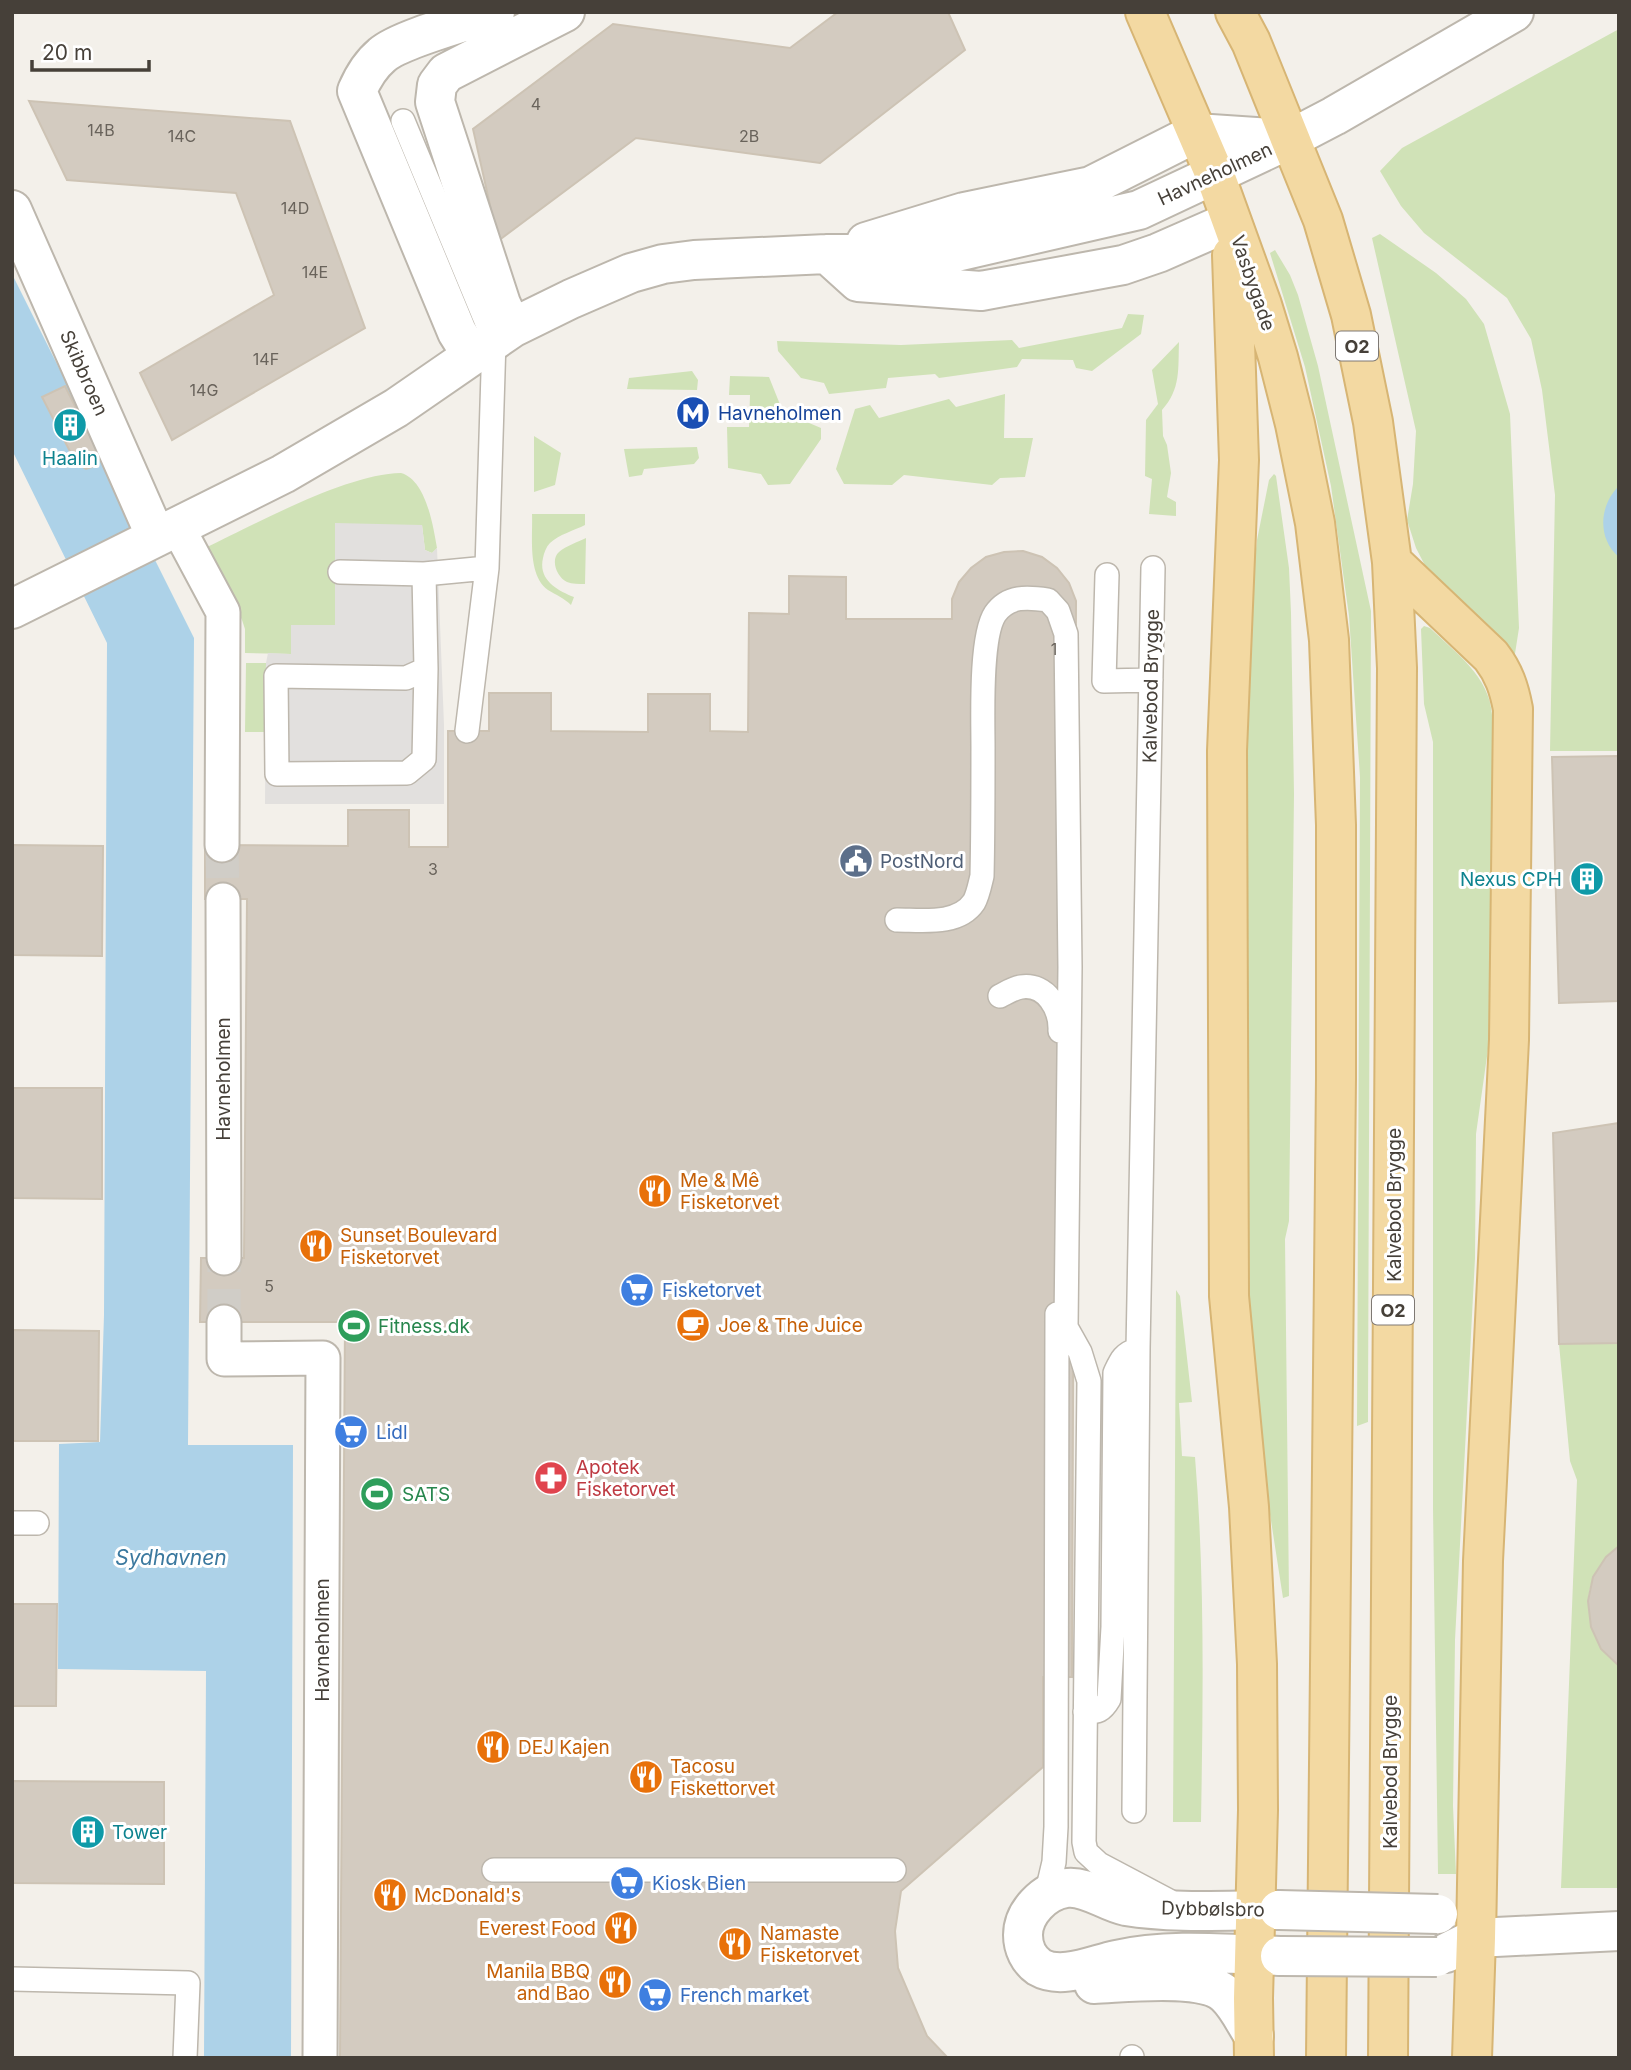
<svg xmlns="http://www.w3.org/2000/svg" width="1631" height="2070" font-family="Inter,sans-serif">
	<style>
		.green { fill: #d0e2b7 }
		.parking { fill: #e2e0de }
		.water { fill: #add2e8 }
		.building { fill: #d3cbc0; stroke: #cdc3b4; stroke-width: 2 }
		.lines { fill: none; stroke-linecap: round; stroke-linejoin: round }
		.pedestrian-tunnel { stroke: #d0cdc7; stroke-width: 33; stroke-dasharray: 33 17; stroke-linecap: butt }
		.service-casing { stroke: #bdb7ad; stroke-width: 26 }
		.pedestrian-casing { stroke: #bdb7ad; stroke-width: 37 }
		.minor-casing { stroke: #bdb7ad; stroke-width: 42 }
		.tertiary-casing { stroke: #bdb7ad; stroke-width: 42 }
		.primary-casing { stroke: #d7b574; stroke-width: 42 }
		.service { stroke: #fff; stroke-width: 23 }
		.pedestrian { stroke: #fff; stroke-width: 33 }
		.minor { stroke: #fff; stroke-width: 38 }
		.tertiary { stroke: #fff; stroke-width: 38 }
		.primary { stroke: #f3d9a2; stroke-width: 38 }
		.tertiary-bridge-casing { stroke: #bdb7ad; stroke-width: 42; stroke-linecap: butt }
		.tertiary-bridge { stroke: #fff; stroke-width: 38 }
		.labels { text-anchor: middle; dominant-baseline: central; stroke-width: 6; stroke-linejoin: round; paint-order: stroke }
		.number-label { font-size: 16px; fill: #69635b }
		.shield { fill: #fff; stroke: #7e7974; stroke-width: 2 }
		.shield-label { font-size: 18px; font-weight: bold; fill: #464039 }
		.street-label { font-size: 19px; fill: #464039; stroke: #fff }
		.transit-label { font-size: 19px; fill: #164399; stroke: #fff; text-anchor: start }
		.culture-label { font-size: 19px; fill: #0d838f; stroke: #fff }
		.service-label { font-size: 19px; fill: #4e5e75; stroke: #fff; text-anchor: start }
		.food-label { font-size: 19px; fill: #c56008; stroke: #fff; text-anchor: start }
		.shop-label { font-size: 19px; fill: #366cbe; stroke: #fff; text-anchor: start }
		.leisure-label { font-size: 19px; fill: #27864d; stroke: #fff; text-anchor: start }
		.health-label { font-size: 19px; fill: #be3a42; stroke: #fff; text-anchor: start }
		.water-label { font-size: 21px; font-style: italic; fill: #3b799f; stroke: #fff }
	</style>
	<rect width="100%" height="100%" fill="#f3f0ea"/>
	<path class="green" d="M1619 29V751H1550L1555 495 1542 390 1531 339 1507 298 1424 233 1401 206 1380 171 1402 148Z
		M1380 234 1436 273 1466 299 1484 324 1510 414 1519 628 1514 660 1432 579 1416 548 1407 520 1413 484 1416 431 1372 238Z
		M1275 250 1290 275 1298 295 1318 366 1371 611 1368 1410V1422L1357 1426 1360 777 1349 616 1331 486 1305 367 1270 253Z
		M1128 314 1144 315 1141 334 1092 371 1076 368 1073 360 1022 359 1017 367 939 378 935 374 888 378 886 388 829 394 824 383 801 378 778 351 777 341 901 345 1012 340 1019 348 1122 328Z
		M1179 342C1178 369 1181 389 1162 410L1163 436 1167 445 1171 473 1167 497 1176 502V516L1149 514 1152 479 1145 476 1146 420 1158 404 1152 370Z
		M692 371 698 380 697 390 627 389 629 378Z
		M730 376 769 377 783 412 821 428V439L790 484 768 485 761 474 728 468 727 427H749L750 395H729Z
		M1005 394 1004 438H1033L1025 477 1000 478 992 485 904 475 892 485 844 484 836 469 855 409 870 405 879 418 949 399 956 407Z
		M534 436 561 453 555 485 534 492Z
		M697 447 699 458 694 464 644 469 642 475 629 477 624 449Z
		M401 473C426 480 433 525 437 548L432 553 425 550 422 525 335 625H291V654L245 653V629L242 620 207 547C258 523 346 474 401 473Z
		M1274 474 1276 476 1289 568 1291 613 1294 794 1289 1221 1285 1239 1289 1596 1283 1598 1263 1469 1247 1287 1246 778 1248 623 1257 540 1269 480Z
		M532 514H585V525C575 530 558 535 550 543 546 547 544 553 543 558 538 580 557 590 574 597L571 605C564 598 556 595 548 590 527 575 533 536 532 514Z
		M586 538 585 584C579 584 572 584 567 582 557 577 550 560 559 552 566 546 578 542 586 538Z
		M1424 626 1430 628C1455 652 1490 677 1492 715V949L1489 1042 1476 1134 1475 1258 1455 1640 1453 1806 1456 1874H1438L1433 1508V742L1424 704 1421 629Z
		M246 663H266L265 732H245Z
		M1176 1290 1180 1296 1192 1402 1179 1403 1182 1456 1195 1457C1205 1579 1203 1700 1201 1822H1173Z
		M1619 1343V1546C1575 1583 1581 1628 1619 1666V1888H1561L1577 1480 1570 1461 1559 1344Z"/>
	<path class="parking" d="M335 523 422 525 425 550 432 553 437 548 444 725V804H265L266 663 268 653 291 654V625H335Z"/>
	<path class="water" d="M12 274 194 638 188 1445H293L291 2058H204L206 1671 58 1669 59 1444 100 1442 104 1315 107 643 12 450Z
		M1619 486V557C1597 539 1599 505 1619 486Z"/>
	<path class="building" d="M838 12H948L965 50 820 163 636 138 498 241 473 129 613 24 790 48Z
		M29 101 290 121 365 328 172 440 140 373 274 295 236 193 67 180Z
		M65 386 98 452V458L92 467 86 469 76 463 42 397Z
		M1023 551 1042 557 1057 568 1069 583 1076 601 1072 1677H1043V1767L901 1891 895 1931 898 1968 927 2036 948 2058H340L345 1322H200L201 1258H244L247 899H205V845L348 846V810H409V847H448V731H489V693H551V731L648 732V694H710V731L748 732 749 613 789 614V576L846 577V619H952V599L959 582 971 568 986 557 1004 552Z
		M1619 756V1001L1559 1003 1552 757Z
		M12 845 103 846 102 956 12 955Z
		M12 1088H102V1199L12 1198Z
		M1619 1123V1343L1559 1344 1553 1133Z
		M12 1330 99 1331 98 1441H12Z
		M1619 1546V1666L1601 1649 1591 1627 1588 1601 1593 1577 1606 1557Z
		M12 1604H57L56 1706H12Z
		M12 1781 164 1782V1884L12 1883Z"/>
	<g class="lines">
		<path class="pedestrian-tunnel" d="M222 845 223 900
			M224 1322V1258"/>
		<g class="service-casing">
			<path id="service" d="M403 121 494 340 487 568 467 731
				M340 572 424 574 487 568
				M424 574 426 669 406 678 276 676 277 774 407 773 424 759 426 669
				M1107 575 1104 681 1151 680
				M897 920C921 920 958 926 974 902 978 895 980 884 982 876 983 833 983 790 983 747 983 718 980 637 995 614 1008 595 1028 597 1048 600L1058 611 1066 634 1070 967 1066 1327 1080 1352 1089 1381 1084 1842 1086 1852 1099 1864 1169 1901
				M1000 996C1006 993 1014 988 1021 987 1047 983 1061 1010 1060 1031
				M12 1523H37
				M1085 1712C1098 1712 1102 1711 1109 1699L1113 1627 1115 1373C1121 1360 1123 1354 1138 1349
				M1134 1811 1138 1349 1153 568
				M494 1870H894
				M1046 1896 1054 1862 1056 1827 1057 1314
				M12 1979 188 1983 185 2058
				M1132 2057V2058"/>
		</g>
		<g class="pedestrian-casing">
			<path id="pedestrian" d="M177 526 223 612 222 845
				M223 900 224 1258
				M224 1322V1359L323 1358 320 2058"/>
		</g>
		<g class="minor-casing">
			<path id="minor" d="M12 210 156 537
				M866 242 964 212 1091 186 1196 133 1286 139
				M827 254 858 282 981 291 1123 265 1158 253 1231 221
				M512 328 501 304 435 102 437 85 446 73 565 12
				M472 356 457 332 357 91C363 77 370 65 382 55 400 39 469 21 495 12
				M12 609 283 474 396 408 512 328 571 299 631 273 663 264 694 260 827 254 952 253 1139 210 1290 139 1334 116 1514 12"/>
		</g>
		<g class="tertiary-casing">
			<path id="tertiary" d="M1279 1910C1229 1910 1176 1914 1126 1906 1106 1902 1086 1885 1066 1888 1044 1891 1023 1913 1023 1935 1023 1948 1029 1960 1039 1967 1061 1980 1093 1965 1116 1960 1169 1948 1226 1954 1280 1956
				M1446 1953 1476 1938 1619 1931
				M1094 1984C1125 1983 1203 1973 1226 1995 1238 2006 1245 2023 1254 2036"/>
		</g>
		<g class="primary-casing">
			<path id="primary" d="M1145 12 1215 175 1262 305 1278 357 1295 424 1315 523 1329 640 1336 825V1078L1326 2058
				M1235 12 1251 42 1323 220 1351 315 1373 422 1392 562 1397 668 1388 2058
				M1232 255 1239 460 1227 751 1229 1296 1249 1507 1257 1664 1258 1810 1253 1998 1254 2058
				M1392 562 1491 656C1504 673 1509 688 1513 709L1509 1040 1483 1561 1476 1938 1472 2058"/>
		</g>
		<use href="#service" class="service"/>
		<use href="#pedestrian" class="pedestrian"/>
		<use href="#minor" class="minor"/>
		<use href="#tertiary" class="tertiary"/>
		<use href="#primary" class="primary"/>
		<g class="tertiary-bridge-casing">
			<path id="tertiary-bridge" d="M1279 1910 1438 1914
				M1280 1956 1437 1957"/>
		</g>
		<use href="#tertiary-bridge" class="tertiary-bridge"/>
	</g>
	<defs>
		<g id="metro-disc" transform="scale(1.75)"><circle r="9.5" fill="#1a4fb4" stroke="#fff"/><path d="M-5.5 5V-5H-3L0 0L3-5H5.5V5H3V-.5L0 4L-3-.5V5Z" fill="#fff"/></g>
		<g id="building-disc" transform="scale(1.75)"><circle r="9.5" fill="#0f9aa8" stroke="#fff"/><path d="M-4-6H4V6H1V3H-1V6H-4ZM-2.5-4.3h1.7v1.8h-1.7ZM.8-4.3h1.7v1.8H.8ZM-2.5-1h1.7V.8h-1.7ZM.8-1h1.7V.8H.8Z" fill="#fff"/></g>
		<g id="civic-disc" transform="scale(1.75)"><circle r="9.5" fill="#5c6f8a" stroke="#fff"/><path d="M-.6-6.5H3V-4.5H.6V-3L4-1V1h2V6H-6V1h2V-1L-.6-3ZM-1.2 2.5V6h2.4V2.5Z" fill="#fff"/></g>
		<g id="restaurant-disc" transform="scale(1.75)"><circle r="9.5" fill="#e8710a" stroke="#fff"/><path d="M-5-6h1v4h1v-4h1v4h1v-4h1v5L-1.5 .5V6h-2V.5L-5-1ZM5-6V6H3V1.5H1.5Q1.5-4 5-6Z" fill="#fff"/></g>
		<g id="supermarket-disc" transform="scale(1.75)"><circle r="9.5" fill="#3f7fe0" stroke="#fff"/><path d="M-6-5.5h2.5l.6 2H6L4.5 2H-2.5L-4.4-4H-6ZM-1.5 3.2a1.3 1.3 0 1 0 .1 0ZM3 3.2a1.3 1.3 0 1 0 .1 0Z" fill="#fff"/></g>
		<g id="cafe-disc" transform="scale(1.75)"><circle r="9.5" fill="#e8710a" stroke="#fff"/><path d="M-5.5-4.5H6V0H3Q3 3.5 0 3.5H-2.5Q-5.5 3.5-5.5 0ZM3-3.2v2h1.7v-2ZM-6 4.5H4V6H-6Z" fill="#fff"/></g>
		<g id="stadium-disc" transform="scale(1.75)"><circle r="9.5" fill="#2e9e5b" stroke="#fff"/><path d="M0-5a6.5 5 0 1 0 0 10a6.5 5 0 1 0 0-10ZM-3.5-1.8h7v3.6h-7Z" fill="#fff"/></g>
		<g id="pharmacy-disc" transform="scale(1.75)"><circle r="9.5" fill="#e0444e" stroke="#fff"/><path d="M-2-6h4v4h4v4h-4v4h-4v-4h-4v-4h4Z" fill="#fff"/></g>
	</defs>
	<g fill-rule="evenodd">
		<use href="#metro-disc" x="693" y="413"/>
		<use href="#building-disc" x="70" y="425"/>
		<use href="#civic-disc" x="856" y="861"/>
		<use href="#building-disc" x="1587" y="879"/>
		<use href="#restaurant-disc" x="655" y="1191"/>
		<use href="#restaurant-disc" x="316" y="1246"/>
		<use href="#supermarket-disc" x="637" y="1290"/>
		<use href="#cafe-disc" x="693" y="1325"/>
		<use href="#stadium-disc" x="354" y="1326"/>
		<use href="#supermarket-disc" x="351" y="1432"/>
		<use href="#pharmacy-disc" x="551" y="1478"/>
		<use href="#stadium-disc" x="377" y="1494"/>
		<use href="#restaurant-disc" x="493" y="1747"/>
		<use href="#restaurant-disc" x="646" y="1777"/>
		<use href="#building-disc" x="88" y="1832"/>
		<use href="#supermarket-disc" x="627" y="1883"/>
		<use href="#restaurant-disc" x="390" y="1895"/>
		<use href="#restaurant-disc" x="621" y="1928"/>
		<use href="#restaurant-disc" x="735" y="1944"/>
		<use href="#restaurant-disc" x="615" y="1982"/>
		<use href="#supermarket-disc" x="655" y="1995"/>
	</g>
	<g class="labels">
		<g class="number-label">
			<text x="536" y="104">4</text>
			<text x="101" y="130">14B</text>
			<text x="182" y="136">14C</text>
			<text x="749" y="136">2B</text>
			<text x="295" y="208">14D</text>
			<text x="315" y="272">14E</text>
			<text x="266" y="359">14F</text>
			<text x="204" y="390">14G</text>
			<text x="1054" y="649">1</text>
			<text x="433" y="869">3</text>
			<text x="269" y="1286">5</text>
		</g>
		<g class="shield">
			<rect x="1336" y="331.5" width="42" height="29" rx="5"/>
			<rect x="1372" y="1295.5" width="42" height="29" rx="5"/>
		</g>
		<g class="shield-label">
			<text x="1357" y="346">O2</text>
			<text x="1393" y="1310">O2</text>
		</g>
		<g class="street-label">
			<text transform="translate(1215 174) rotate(-25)">Havneholmen</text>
			<text transform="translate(1253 283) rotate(71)">Vasbygade</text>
			<text transform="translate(84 373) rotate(66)">Skibbroen</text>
			<text transform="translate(1151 686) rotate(-89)">Kalvebod Brygge</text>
			<text transform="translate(223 1079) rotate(-90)">Havneholmen</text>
			<text transform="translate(1394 1205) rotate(-90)">Kalvebod Brygge</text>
			<text transform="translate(322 1640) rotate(-90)">Havneholmen</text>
			<text transform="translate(1390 1772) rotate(-90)">Kalvebod Brygge</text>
			<text transform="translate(1213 1909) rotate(1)">Dybbølsbro</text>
		</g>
		<g class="transit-label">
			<text x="718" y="413">Havneholmen</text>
		</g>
		<g class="culture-label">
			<text x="70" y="458">Haalin</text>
			<text x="1562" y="879" text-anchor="end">Nexus CPH</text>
			<text x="112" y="1832" text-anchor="start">Tower</text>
		</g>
		<g class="service-label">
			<text x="880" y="861">PostNord</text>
		</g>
		<g class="food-label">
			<text x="680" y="1180">Me &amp; Mê<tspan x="680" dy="22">Fisketorvet</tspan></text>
			<text x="340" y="1235">Sunset Boulevard<tspan x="340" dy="22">Fisketorvet</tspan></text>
			<text x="718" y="1325">Joe &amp; The Juice</text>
			<text x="518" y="1747">DEJ Kajen</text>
			<text x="670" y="1766">Tacosu<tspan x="670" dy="22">Fiskettorvet</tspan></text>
			<text x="414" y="1895">McDonald's</text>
			<text x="596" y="1928" text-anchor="end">Everest Food</text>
			<text x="760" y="1933">Namaste<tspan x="760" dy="22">Fisketorvet</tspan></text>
			<text x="590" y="1971" text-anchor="end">Manila BBQ<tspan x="590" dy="22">and Bao</tspan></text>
		</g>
		<g class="shop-label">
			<text x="662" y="1290">Fisketorvet</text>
			<text x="376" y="1432">Lidl</text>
			<text x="652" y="1883">Kiosk Bien</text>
			<text x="680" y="1995">French market</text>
		</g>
		<g class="leisure-label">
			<text x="378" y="1326">Fitness.dk</text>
			<text x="402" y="1494">SATS</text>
		</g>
		<g class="health-label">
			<text x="576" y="1467">Apotek<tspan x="576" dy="22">Fisketorvet</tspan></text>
		</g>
		<g class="water-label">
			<text x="171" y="1557">Sydhavnen</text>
		</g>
	</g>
	<rect width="1631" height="2070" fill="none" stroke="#464039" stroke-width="28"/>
	<path d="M32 60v10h117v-10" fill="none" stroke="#464039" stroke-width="3.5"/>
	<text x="42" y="60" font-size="21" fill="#464039" stroke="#ffffff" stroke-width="5" paint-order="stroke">20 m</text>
</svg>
